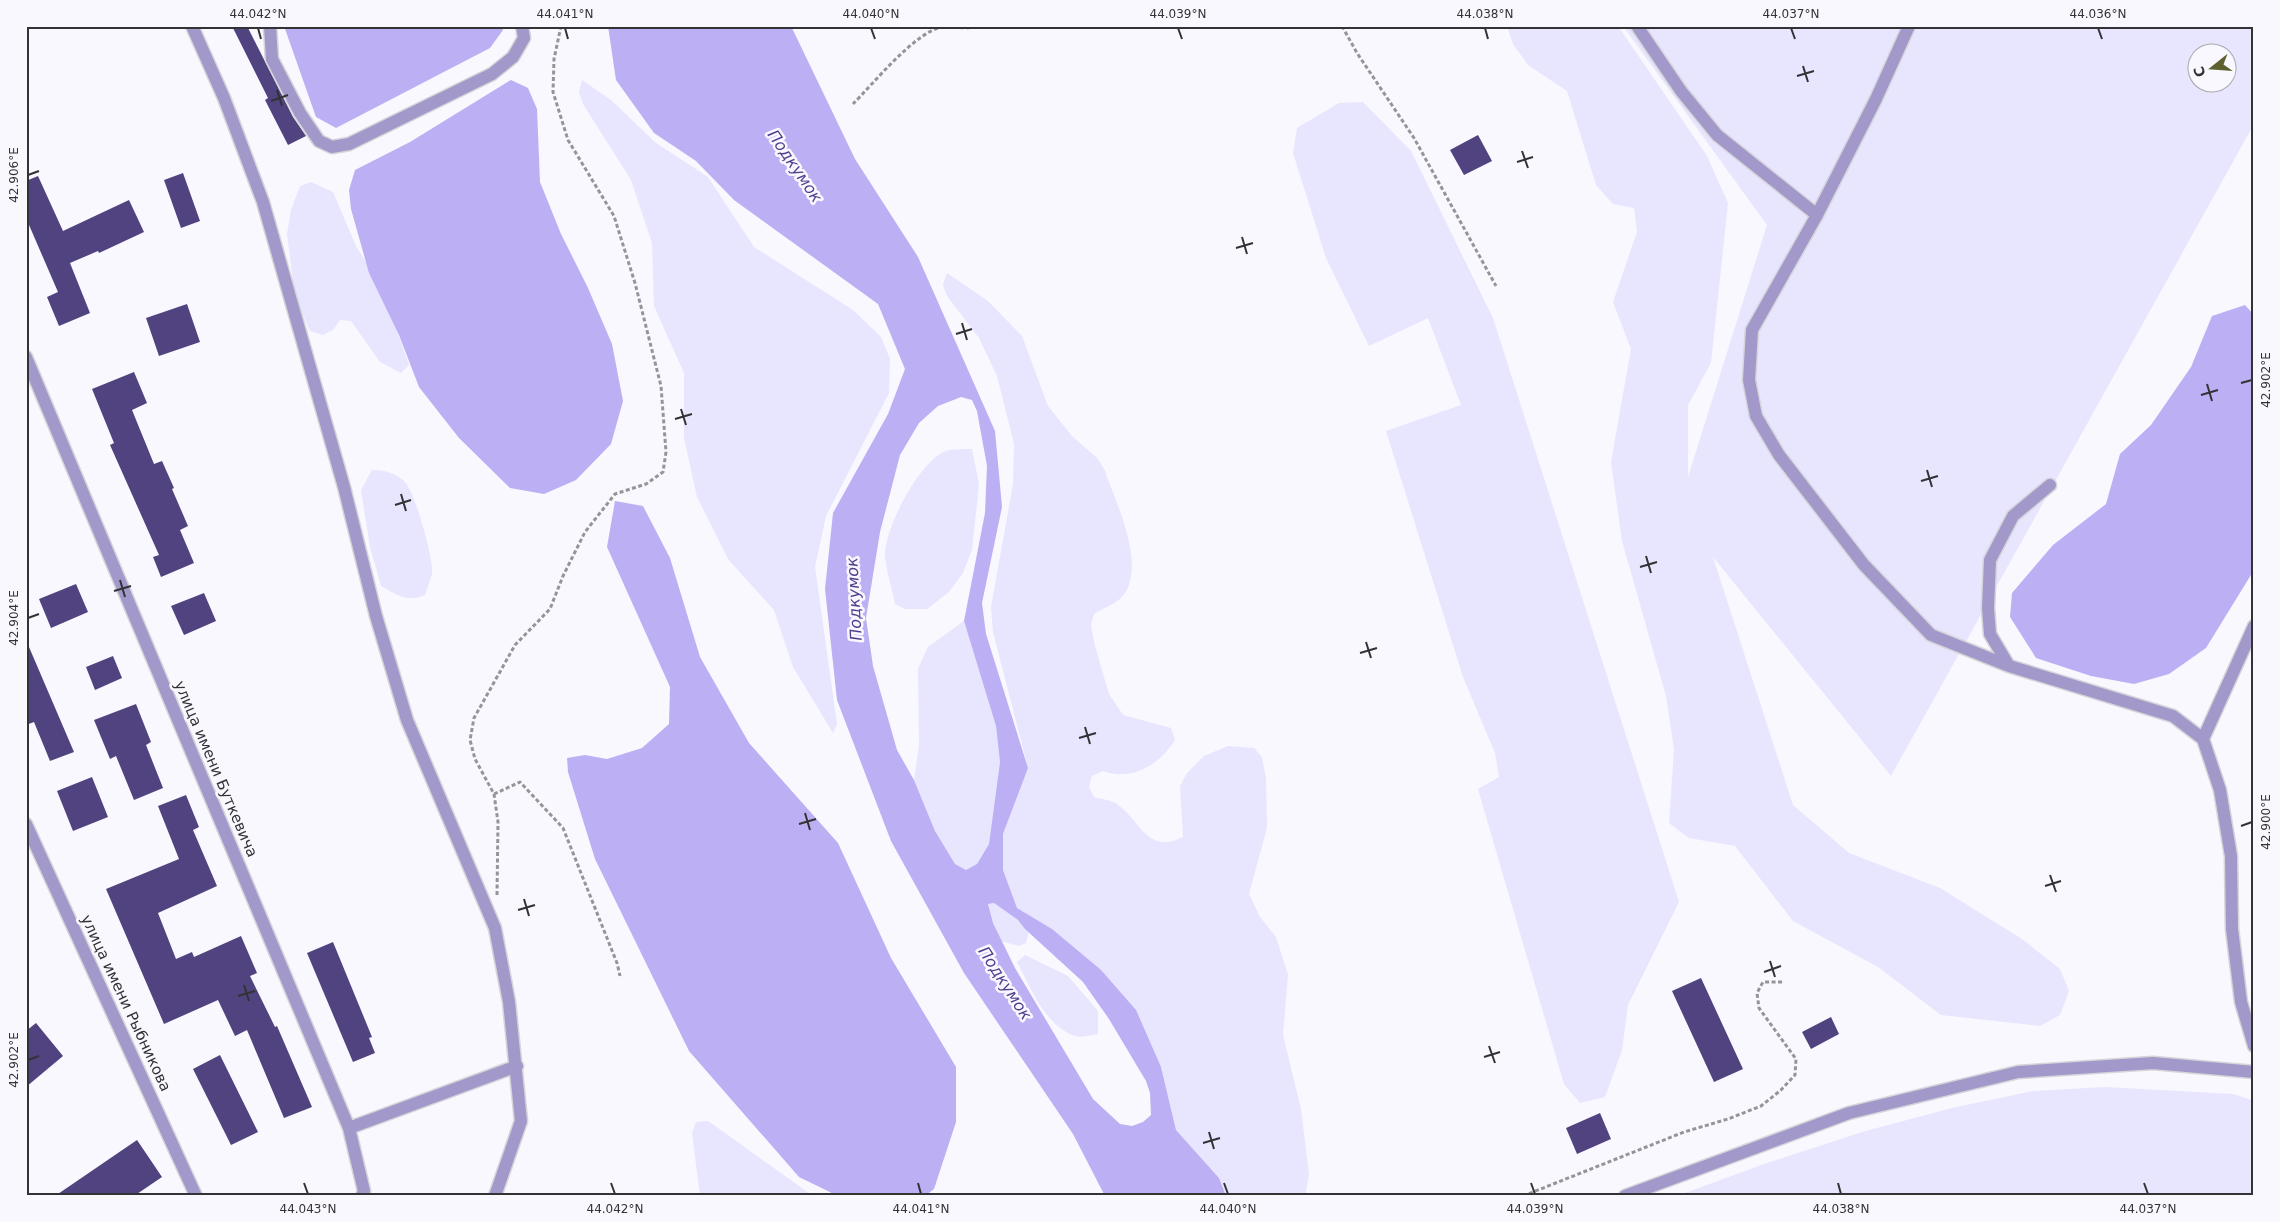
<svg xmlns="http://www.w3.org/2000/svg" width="2280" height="1222" font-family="'DejaVu Sans',sans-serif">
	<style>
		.green { fill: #e8e5fe; fill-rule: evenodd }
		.water { fill: #bcaff4; fill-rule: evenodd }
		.building { fill: #50437f }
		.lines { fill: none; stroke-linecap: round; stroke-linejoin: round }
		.minor-casing { stroke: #d5d5da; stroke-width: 15 }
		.path { stroke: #959599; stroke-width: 3; stroke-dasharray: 4 2.5; stroke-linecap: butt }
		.minor { stroke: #a299ca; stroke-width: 12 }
		.ticks { fill: none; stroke: #333336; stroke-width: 2 }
		.labels { text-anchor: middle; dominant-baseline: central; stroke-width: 5; stroke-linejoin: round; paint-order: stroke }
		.street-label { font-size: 15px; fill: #333336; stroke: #f8f8fe }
		.water-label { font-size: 16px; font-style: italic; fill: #533e8e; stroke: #f8f8fe }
		.neatline { fill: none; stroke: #333336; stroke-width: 2 }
		.ticks-label { font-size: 12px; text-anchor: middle; fill: #333336 }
	</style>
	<rect width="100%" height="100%" fill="#f8f8fe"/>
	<path class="green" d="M1507 26H1618L1707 156 1728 203 1711 363 1688 405V477L1767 225 1623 26H2254V124L1891 776 1713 557 1793 805 1849 853 1940 888 2022 939 2060 969 2069 991 2060 1015 2040 1026 1941 1015 1878 967 1793 921 1735 846 1689 838 1669 823 1674 749 1666 696 1622 541 1611 462 1631 349 1613 302 1637 232 1634 208 1613 204 1596 185 1567 91 1528 65 1513 44ZM2198 52H2228V82H2198Z
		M582 80 611 100 656 143 708 177 754 247 853 310 881 337 890 359 889 393 826 516 815 567 837 724 833 733 793 667 774 610 728 559 697 497 684 438V373L654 306 652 243 631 180 583 104 579 92Z
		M1363 102 1411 151 1493 318 1679 902 1628 1005 1622 1050 1605 1097 1580 1103 1564 1084 1478 789 1499 777 1495 753 1463 677 1386 431 1461 405 1428 318 1369 346 1326 258 1293 153 1297 128 1339 103Z
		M311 182 333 192 356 246 382 288 409 365 401 373 380 362 351 321 340 320 333 330 323 335 310 331 295 297 287 234 291 210 300 186Z
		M947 273 988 301 1022 336 1048 406 1072 436 1098 459 1105 471C1116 504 1147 564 1123 596 1117 603 1102 609 1094 614L1091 625 1095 646 1109 694 1123 715 1171 728 1175 740C1160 764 1132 782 1103 771L1092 776 1089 787 1094 797C1101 799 1111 800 1117 804 1141 821 1147 855 1183 837L1180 786 1187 773 1204 756 1228 746 1254 748 1262 757 1266 779 1267 828 1249 894 1260 917 1276 937 1288 975 1283 1035 1301 1109 1309 1174 1305 1196H1226L1219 1178 1176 1130 1161 1067 1052 929 1017 908 1003 870V834L1028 768 993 632 991 607 1013 484 1014 444 997 376 979 338 947 296 943 285Z
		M972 449 979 484 972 550 963 573 949 592 927 609H905L895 604C892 588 886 570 885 555 885 527 921 457 949 450 956 449 964 449 972 449Z
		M372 470C383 470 396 473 404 481 414 489 434 559 432 573 431 580 427 588 425 595 406 603 398 595 381 586L370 547 361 490Z
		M964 621 996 726 1000 762 989 844 977 864 966 870 955 864 935 831 914 780 919 746 918 669 928 647Z
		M994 903 1018 920 1029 932 1026 943 1019 946 1001 941 993 923 988 904Z
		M1025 955 1068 976 1098 1011V1034C1092 1035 1081 1038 1075 1036 1044 1025 1031 988 1017 962Z
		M2105 1087 2233 1094 2254 1101V1196H1677L1764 1164 1862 1132 1952 1108 2033 1091Z
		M708 1121 718 1128 813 1196H700L692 1133 696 1122Z"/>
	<path class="water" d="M284 26H502L503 30 490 48 336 128 316 117Z
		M608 26H791L855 159 918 257 995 431 1002 507 982 603 986 634 1028 768 1003 834V870L1017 908 1052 929 1101 970 1136 1010 1161 1067 1176 1130 1219 1178 1226 1196H1105L1073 1134 964 973 891 841 837 700 825 589 833 513 888 414 905 369 878 304 734 200 696 161 654 133 616 80ZM961 397 972 400 977 411 987 466 985 513 964 621 996 726 1000 762 989 844 977 864 966 870 955 864 935 831 914 780 897 750 873 666 866 618 880 532 900 455 919 423 938 406ZM994 903 1018 920 1025 929 1083 982 1109 1019 1146 1081 1150 1093 1151 1115 1143 1122 1132 1126 1120 1124 1093 1099 1015 968 993 923 988 904Z
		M511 80 528 88 537 109 540 182 561 234 588 288 612 344 623 401 611 444 576 480 544 494 510 488 459 438 419 387 399 335 369 273 351 209 349 190 355 170 410 142Z
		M2245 305 2254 315V570L2206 648 2169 674 2134 684 2091 676 2036 658 2010 617 2012 593 2053 545 2106 504 2120 454 2151 425 2191 367 2212 316Z
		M615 501 643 506 670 558 700 657 749 743 838 843 891 958 956 1067V1122L934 1189 925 1196H838L799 1177 689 1051 595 859 568 772 567 758 585 755 607 759 642 748 669 724 670 687 607 547Z"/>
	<path class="building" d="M232 26H247L293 117 306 136 288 145 265 100 268 98Z
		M1478 135 1492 161 1464 175 1450 150Z
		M183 173 200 221 181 228 164 180Z
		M38 176 63 231 129 200 144 232 99 253 98 251 70 263 90 313 59 326 47 297 58 292 26 218V181Z
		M187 304 200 342 159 356 146 318Z
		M134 372 147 403 132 410 154 464 162 461 174 488 172 489 188 526 180 530 194 563 161 577 153 557 159 555 110 445 114 443 92 389Z
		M76 584 88 612 51 628 39 599Z
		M204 593 216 621 184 635 171 606Z
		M26 640 74 752 50 761 34 722 26 725Z
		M113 656 122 678 95 690 86 667Z
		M136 704 151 742 146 745 163 788 134 800 116 756 110 759 94 720Z
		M92 777 108 817 73 831 57 791Z
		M186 795 199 827 193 830 217 886 158 913 176 959 192 952 194 957 241 936 257 973 250 976 275 1027 277 1026 312 1107 284 1118 247 1030 235 1036 218 1000 164 1024 106 889 179 859 158 806Z
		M333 942 372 1037 369 1038 375 1053 353 1062 307 953Z
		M1701 978 1743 1069 1714 1082 1672 991Z
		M1831 1017 1839 1034 1811 1049 1802 1032Z
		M36 1023 63 1056 26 1087V1031Z
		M220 1055 258 1132 231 1145 193 1069Z
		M1600 1113 1611 1139 1577 1154 1566 1128Z
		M137 1140 162 1177 134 1196H55Z"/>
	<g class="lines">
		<g class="minor-casing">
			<path id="minor" d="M192 26 224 98 263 202 344 487 376 616 407 720 495 928 509 1002 521 1121 495 1196
				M270 26 272 59 300 113 319 141 332 147 349 144 492 74 513 57 524 38 522 26
				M1637 26 1681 91 1717 135 1817 215
				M1909 26 1876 99 1817 215 1752 330 1749 380 1756 416 1779 455 1864 565 1931 635 2009 666 2173 716 2203 739
				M26 357 349 1128 364 1191 362 1196
				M2254 626 2203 739 2220 790 2231 856 2232 929 2241 1002 2254 1046
				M2009 666 1990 634 1988 608 1990 560 2013 516 2050 485
				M26 824 196 1196
				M349 1128 517 1066
				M1625 1196 1849 1113 2018 1072 2153 1063 2254 1072"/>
		</g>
		<path class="path" d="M1342 26 1357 53 1414 138 1496 286
			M853 104C873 84 915 32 942 27 954 26 965 30 977 26
			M494 794 520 782 563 828 617 963 620 976
			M497 895 498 822 494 794 475 759 470 740 474 718 515 645 550 609 563 576 585 532 615 494 646 484 663 472 666 452 661 386 635 283 614 216 568 140 553 92 554 59 561 26
			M1523 1196 1684 1132 1728 1119 1761 1106 1781 1090 1795 1075 1796 1059 1759 1008 1757 993 1763 982H1784"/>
		<use href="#minor" class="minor"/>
	</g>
	<path class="ticks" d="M258 28 261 39M565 28 568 39M871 28 875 39M1178 28 1182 39M1485 28 1488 39M1791 28 1795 39M2098 28 2102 39M1803 66 1808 82M1797 76 1814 71M277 90 282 106M271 101 288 95M1522 151 1528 168M1517 162 1533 157M28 175 39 171M1242 237 1247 254M1236 248 1253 243M962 323 967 340M956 334 972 329M2241 383 2252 380M2207 384 2212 401M2201 395 2218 390M681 409 686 425M675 419 692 414M1927 470 1932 487M1921 481 1938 476M401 494 406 511M395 505 411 500M1646 556 1651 573M1640 567 1657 562M120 580 125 597M114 591 131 586M28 618 39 614M1366 642 1371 658M1360 653 1377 648M1085 727 1090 744M1079 738 1096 733M805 813 810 830M799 824 816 819M2241 826 2252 822M2050 875 2056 892M2045 886 2061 881M524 899 529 916M518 910 535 905M1770 961 1775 977M1764 972 1781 966M244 985 249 1001M238 996 255 991M1489 1046 1495 1063M1484 1057 1500 1052M28 1060 39 1056M1209 1132 1214 1149M1203 1143 1220 1138M304 1183 308 1194M611 1183 615 1194M918 1183 921 1194M1224 1183 1228 1194M1531 1183 1535 1194M1838 1183 1841 1194M2144 1183 2148 1194"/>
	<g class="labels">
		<g class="street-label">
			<text transform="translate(216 769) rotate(67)">улица имени Буткевича</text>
			<text transform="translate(126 1003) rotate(65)">улица имени Рыбникова</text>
		</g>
		<g class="water-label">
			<text transform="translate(795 166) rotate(56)">Подкумок</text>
			<text transform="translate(854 599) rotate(-93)">Подкумок</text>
			<text transform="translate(1005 983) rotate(57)">Подкумок</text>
		</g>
	</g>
	<rect width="2280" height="1222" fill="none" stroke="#f8f8fe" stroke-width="55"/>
	<g transform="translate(2212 68) rotate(253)"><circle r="24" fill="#f8f8fe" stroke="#a9a9ae"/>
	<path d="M0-4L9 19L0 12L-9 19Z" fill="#5d602e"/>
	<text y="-8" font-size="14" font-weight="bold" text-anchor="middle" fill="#333336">С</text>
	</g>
	<rect x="28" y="28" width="2224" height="1166" class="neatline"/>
	<g class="ticks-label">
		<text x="258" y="18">44.042°N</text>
		<text x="565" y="18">44.041°N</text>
		<text x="871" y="18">44.040°N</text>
		<text x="1178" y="18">44.039°N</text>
		<text x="1485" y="18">44.038°N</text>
		<text x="1791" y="18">44.037°N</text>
		<text x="2098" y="18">44.036°N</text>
		<text transform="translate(14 175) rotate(-90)" y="4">42.906°E</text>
		<text transform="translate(2266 380) rotate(-90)" y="4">42.902°E</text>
		<text transform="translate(14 618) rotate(-90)" y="4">42.904°E</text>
		<text transform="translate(2266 822) rotate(-90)" y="4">42.900°E</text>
		<text transform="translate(14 1060) rotate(-90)" y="4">42.902°E</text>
		<text x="308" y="1213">44.043°N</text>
		<text x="615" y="1213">44.042°N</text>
		<text x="921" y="1213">44.041°N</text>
		<text x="1228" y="1213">44.040°N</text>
		<text x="1535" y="1213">44.039°N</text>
		<text x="1841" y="1213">44.038°N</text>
		<text x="2148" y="1213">44.037°N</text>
	</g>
</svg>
